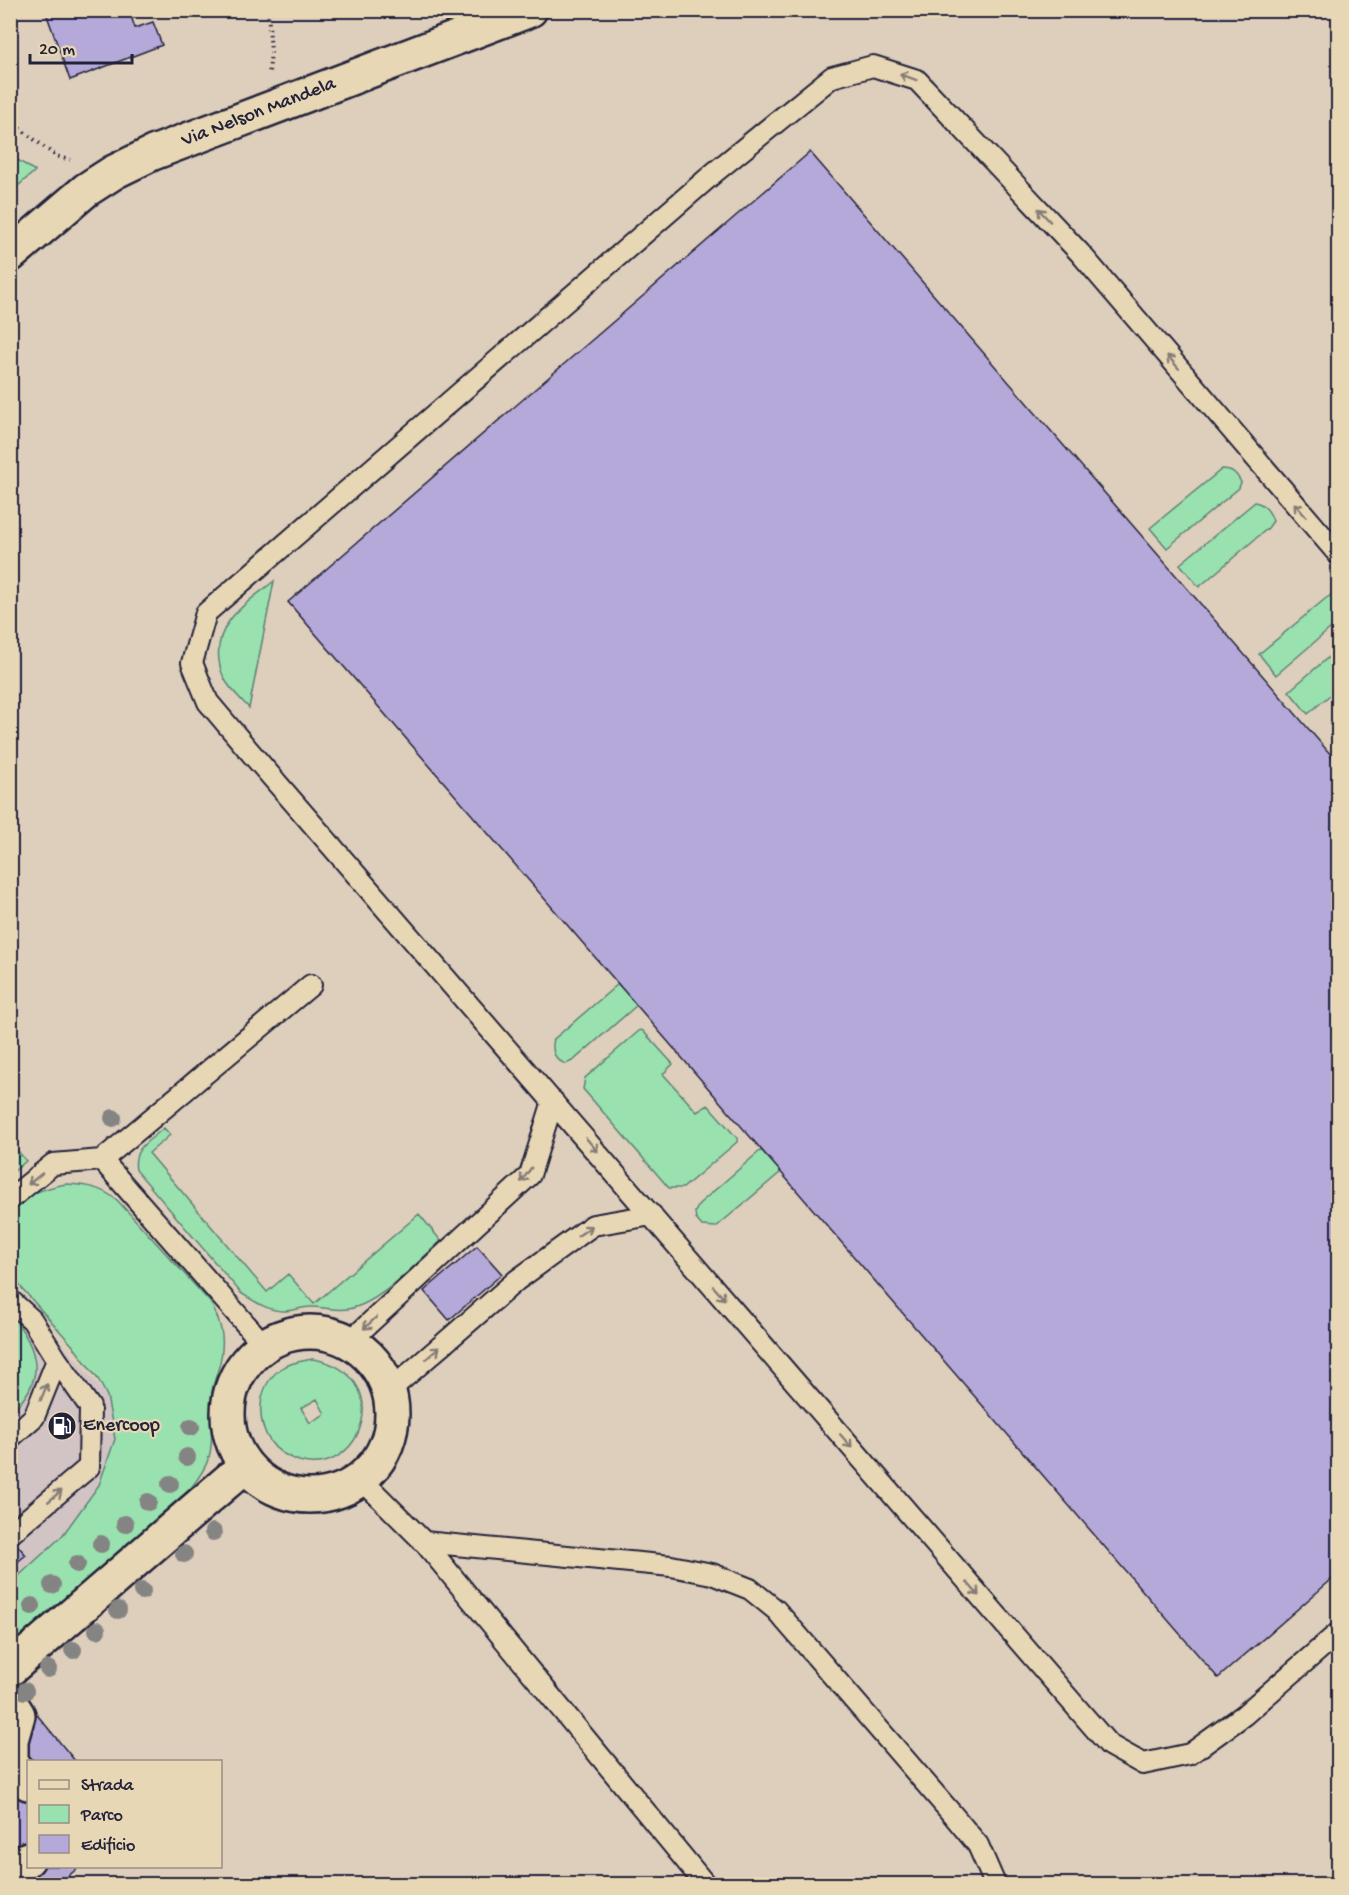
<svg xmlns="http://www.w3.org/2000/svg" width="1349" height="1895" font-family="'Gochi Hand',sans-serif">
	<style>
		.built { fill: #d2c3c5 }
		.green { fill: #99e1af; stroke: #5e8275; stroke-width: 1.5; fill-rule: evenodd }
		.building { fill: #b5a9da; stroke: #22223b; stroke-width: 1.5 }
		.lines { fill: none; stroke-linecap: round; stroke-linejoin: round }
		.lane-casing { stroke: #22223b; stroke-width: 24 }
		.street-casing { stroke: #22223b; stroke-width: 38 }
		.path { stroke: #22223b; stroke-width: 4; stroke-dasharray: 1.5 4.5; stroke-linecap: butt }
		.lane { stroke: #e8d7b4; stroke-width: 20 }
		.street { stroke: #e8d7b4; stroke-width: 33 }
		.tree { fill: #848482 }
		.oneway { stroke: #857c78 }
		.labels { text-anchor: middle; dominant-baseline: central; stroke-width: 4.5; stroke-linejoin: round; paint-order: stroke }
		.street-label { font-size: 20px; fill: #22223b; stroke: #e8d7b4 }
		.poi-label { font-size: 20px; fill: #22223b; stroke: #e8d7b4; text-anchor: start }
	</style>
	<rect width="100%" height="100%" fill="#decebc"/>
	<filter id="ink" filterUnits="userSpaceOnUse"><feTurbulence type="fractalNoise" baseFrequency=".0167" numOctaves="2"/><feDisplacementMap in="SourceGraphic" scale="12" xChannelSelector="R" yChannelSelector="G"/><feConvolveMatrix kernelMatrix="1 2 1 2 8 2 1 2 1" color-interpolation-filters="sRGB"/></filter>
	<g filter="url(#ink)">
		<path class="built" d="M10 1284 107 1396 115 1439 99 1485 62 1536 11 1583V1412L22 1402 36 1370 25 1333 11 1315Z"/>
		<path class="green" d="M10 155 35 171 11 192H10Z
			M1222 469C1232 469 1236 473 1241 482L1239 488 1167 548 1150 528Z
			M1255 502C1265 504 1270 512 1273 521L1268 528 1199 587 1180 564Z
			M274 581 249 708C242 700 233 692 227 683 223 677 220 668 219 661 214 621 247 603 274 581Z
			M1331 595 1338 596V622L1276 675 1259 654 1325 599Z
			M1338 649V688L1308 714 1289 691Z
			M618 984 637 1005 574 1060 566 1064C554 1060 551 1050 554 1039Z
			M640 1030 643 1031 673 1064 663 1074 697 1112 708 1105 737 1138V1142L683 1188H669L583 1089 585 1078Z
			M164 1128 170 1135 149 1153 267 1292 288 1274 314 1304 419 1214 441 1241C417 1262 380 1304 348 1309 336 1311 323 1307 311 1307 302 1307 293 1311 283 1311 268 1311 254 1301 241 1293L136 1170C132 1148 148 1142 164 1128Z
			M10 1141 26 1161 11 1174H10Z
			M761 1150 781 1172 716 1227 702 1226 696 1219 695 1212 700 1203Z
			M66 1184C86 1185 102 1187 118 1201L210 1302C223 1325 226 1343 218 1370 216 1377 213 1384 212 1392 207 1437 223 1449 190 1489L11 1645V1583L62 1536 99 1485 115 1439 107 1396 98 1379 73 1346 11 1276V1209C27 1194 44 1188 66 1184Z
			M11 1315C39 1349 47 1380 11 1412Z
			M313 1359C399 1374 361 1480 299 1461 287 1457 277 1452 270 1441 255 1418 258 1384 282 1368 292 1362 302 1361 313 1359ZM317 1399 325 1414 310 1423 301 1408Z"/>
		<path class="building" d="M45 10H129L135 28 153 22 162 45 70 80Z
			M810 152 1338 763V1574L1218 1678 288 602Z
			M477 1246 502 1274 449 1320 424 1291Z
			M10 1537 26 1555 10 1568Z
			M19 1693 76 1762H28V1866H80L59 1884H10V1701Z"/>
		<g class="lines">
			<g class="lane-casing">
				<path id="lane" d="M1338 554 1080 253 917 80 873 66 832 77 715 172 206 613 192 663 208 702 251 753 1109 1745 1143 1764 1190 1754 1244 1715 1338 1633
					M102 1160 264 1345
					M10 1199 53 1164 102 1160 311 985
					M10 1300 32 1320 57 1360 34 1417 10 1438
					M349 1342 530 1175 553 1101
					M389 1391 517 1280 593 1225 652 1215
					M361 1479 424 1542 705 1884
					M10 1534 89 1467 90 1407 57 1360
					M424 1542 671 1566 712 1574 750 1589 776 1610 953 1815 978 1845 995 1884"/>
			</g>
			<g class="street-casing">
				<path id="street" d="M10 255 86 190 114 172 153 153 530 10
					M228 1414a82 82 0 1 1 164 0a82 82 0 1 1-164 0Z
					M10 1669 245 1466
					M10 1702 18 1715 11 1740V1762L28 1783
					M10 1874 28 1859"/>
			</g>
			<path class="path" d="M268 10 271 52 269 72
				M10 121 56 156 70 160"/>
			<use href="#lane" class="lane"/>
			<use href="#street" class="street"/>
		</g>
		<g class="tree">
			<circle cx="113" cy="1118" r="9"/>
			<circle cx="191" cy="1427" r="9"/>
			<circle cx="187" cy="1457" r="9"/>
			<circle cx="170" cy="1484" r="9"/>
			<circle cx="148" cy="1502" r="9"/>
			<circle cx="125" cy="1524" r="9"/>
			<circle cx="213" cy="1532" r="9"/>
			<circle cx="101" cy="1544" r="9"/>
			<circle cx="184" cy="1554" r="9"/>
			<circle cx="77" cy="1564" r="9"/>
			<circle cx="52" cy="1585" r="9"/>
			<circle cx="142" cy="1591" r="9"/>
			<circle cx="32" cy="1606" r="9"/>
			<circle cx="118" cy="1610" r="9"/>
			<circle cx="97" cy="1630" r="9"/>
			<circle cx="73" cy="1650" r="9"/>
			<circle cx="48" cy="1669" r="9"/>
			<circle cx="25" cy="1691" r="9"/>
		</g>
		<defs><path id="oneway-shaft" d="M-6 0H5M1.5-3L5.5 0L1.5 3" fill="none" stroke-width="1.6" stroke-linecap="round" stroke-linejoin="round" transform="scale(1.5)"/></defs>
		<g class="oneway">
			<use href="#oneway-shaft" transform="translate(908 77) rotate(-160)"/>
			<use href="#oneway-shaft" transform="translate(1044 215) rotate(-133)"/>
			<use href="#oneway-shaft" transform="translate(1173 362) rotate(-131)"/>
			<use href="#oneway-shaft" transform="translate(1300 510) rotate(-131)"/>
			<use href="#oneway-shaft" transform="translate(592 1145) rotate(49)"/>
			<use href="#oneway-shaft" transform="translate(526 1175) rotate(126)"/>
			<use href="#oneway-shaft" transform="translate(35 1179) rotate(141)"/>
			<use href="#oneway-shaft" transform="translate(585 1231) rotate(-35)"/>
			<use href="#oneway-shaft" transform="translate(719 1293) rotate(49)"/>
			<use href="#oneway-shaft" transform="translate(370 1323) rotate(137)"/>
			<use href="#oneway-shaft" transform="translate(433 1353) rotate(-41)"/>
			<use href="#oneway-shaft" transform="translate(44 1392) rotate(-68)"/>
			<use href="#oneway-shaft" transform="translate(846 1441) rotate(49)"/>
			<use href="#oneway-shaft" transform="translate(55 1496) rotate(-40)"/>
			<use href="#oneway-shaft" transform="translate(973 1589) rotate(49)"/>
		</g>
	</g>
	<defs>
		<g id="fuel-disc" transform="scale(1.5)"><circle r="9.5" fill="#22223b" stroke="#e8d7b4"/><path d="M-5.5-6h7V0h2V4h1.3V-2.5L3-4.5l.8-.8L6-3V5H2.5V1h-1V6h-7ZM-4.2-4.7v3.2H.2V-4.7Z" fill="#fff"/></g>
	</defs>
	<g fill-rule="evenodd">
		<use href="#fuel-disc" x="62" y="1426"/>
	</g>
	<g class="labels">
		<g class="street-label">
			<text transform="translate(259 113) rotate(-21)">Via Nelson Mandela</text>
		</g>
		<g class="poi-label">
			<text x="83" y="1426">Enercoop</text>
		</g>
	</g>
	<rect width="1349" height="1895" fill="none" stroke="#e8d7b4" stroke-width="36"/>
	<rect x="18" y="18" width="1313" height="1859" fill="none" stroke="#22223b" stroke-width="2" filter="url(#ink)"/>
	<rect x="27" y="1760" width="195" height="108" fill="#e8d7b4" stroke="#998f84" stroke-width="1.5"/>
	<rect x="39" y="1780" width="30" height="9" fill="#e8d7b4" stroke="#998f84" stroke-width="1.5"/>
	<text x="81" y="1790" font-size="18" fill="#22223b">Strada</text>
	<rect x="39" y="1805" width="30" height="18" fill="#99e1af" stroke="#998f84" stroke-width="1.5"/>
	<text x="81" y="1820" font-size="18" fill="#22223b">Parco</text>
	<rect x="39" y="1835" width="30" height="18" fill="#b5a9da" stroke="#998f84" stroke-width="1.5"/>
	<text x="81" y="1850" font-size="18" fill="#22223b">Edificio</text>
	<path d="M30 54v9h102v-9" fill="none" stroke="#22223b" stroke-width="3"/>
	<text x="39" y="54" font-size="18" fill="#22223b" stroke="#e8d7b4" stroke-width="4.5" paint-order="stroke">20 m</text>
</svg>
